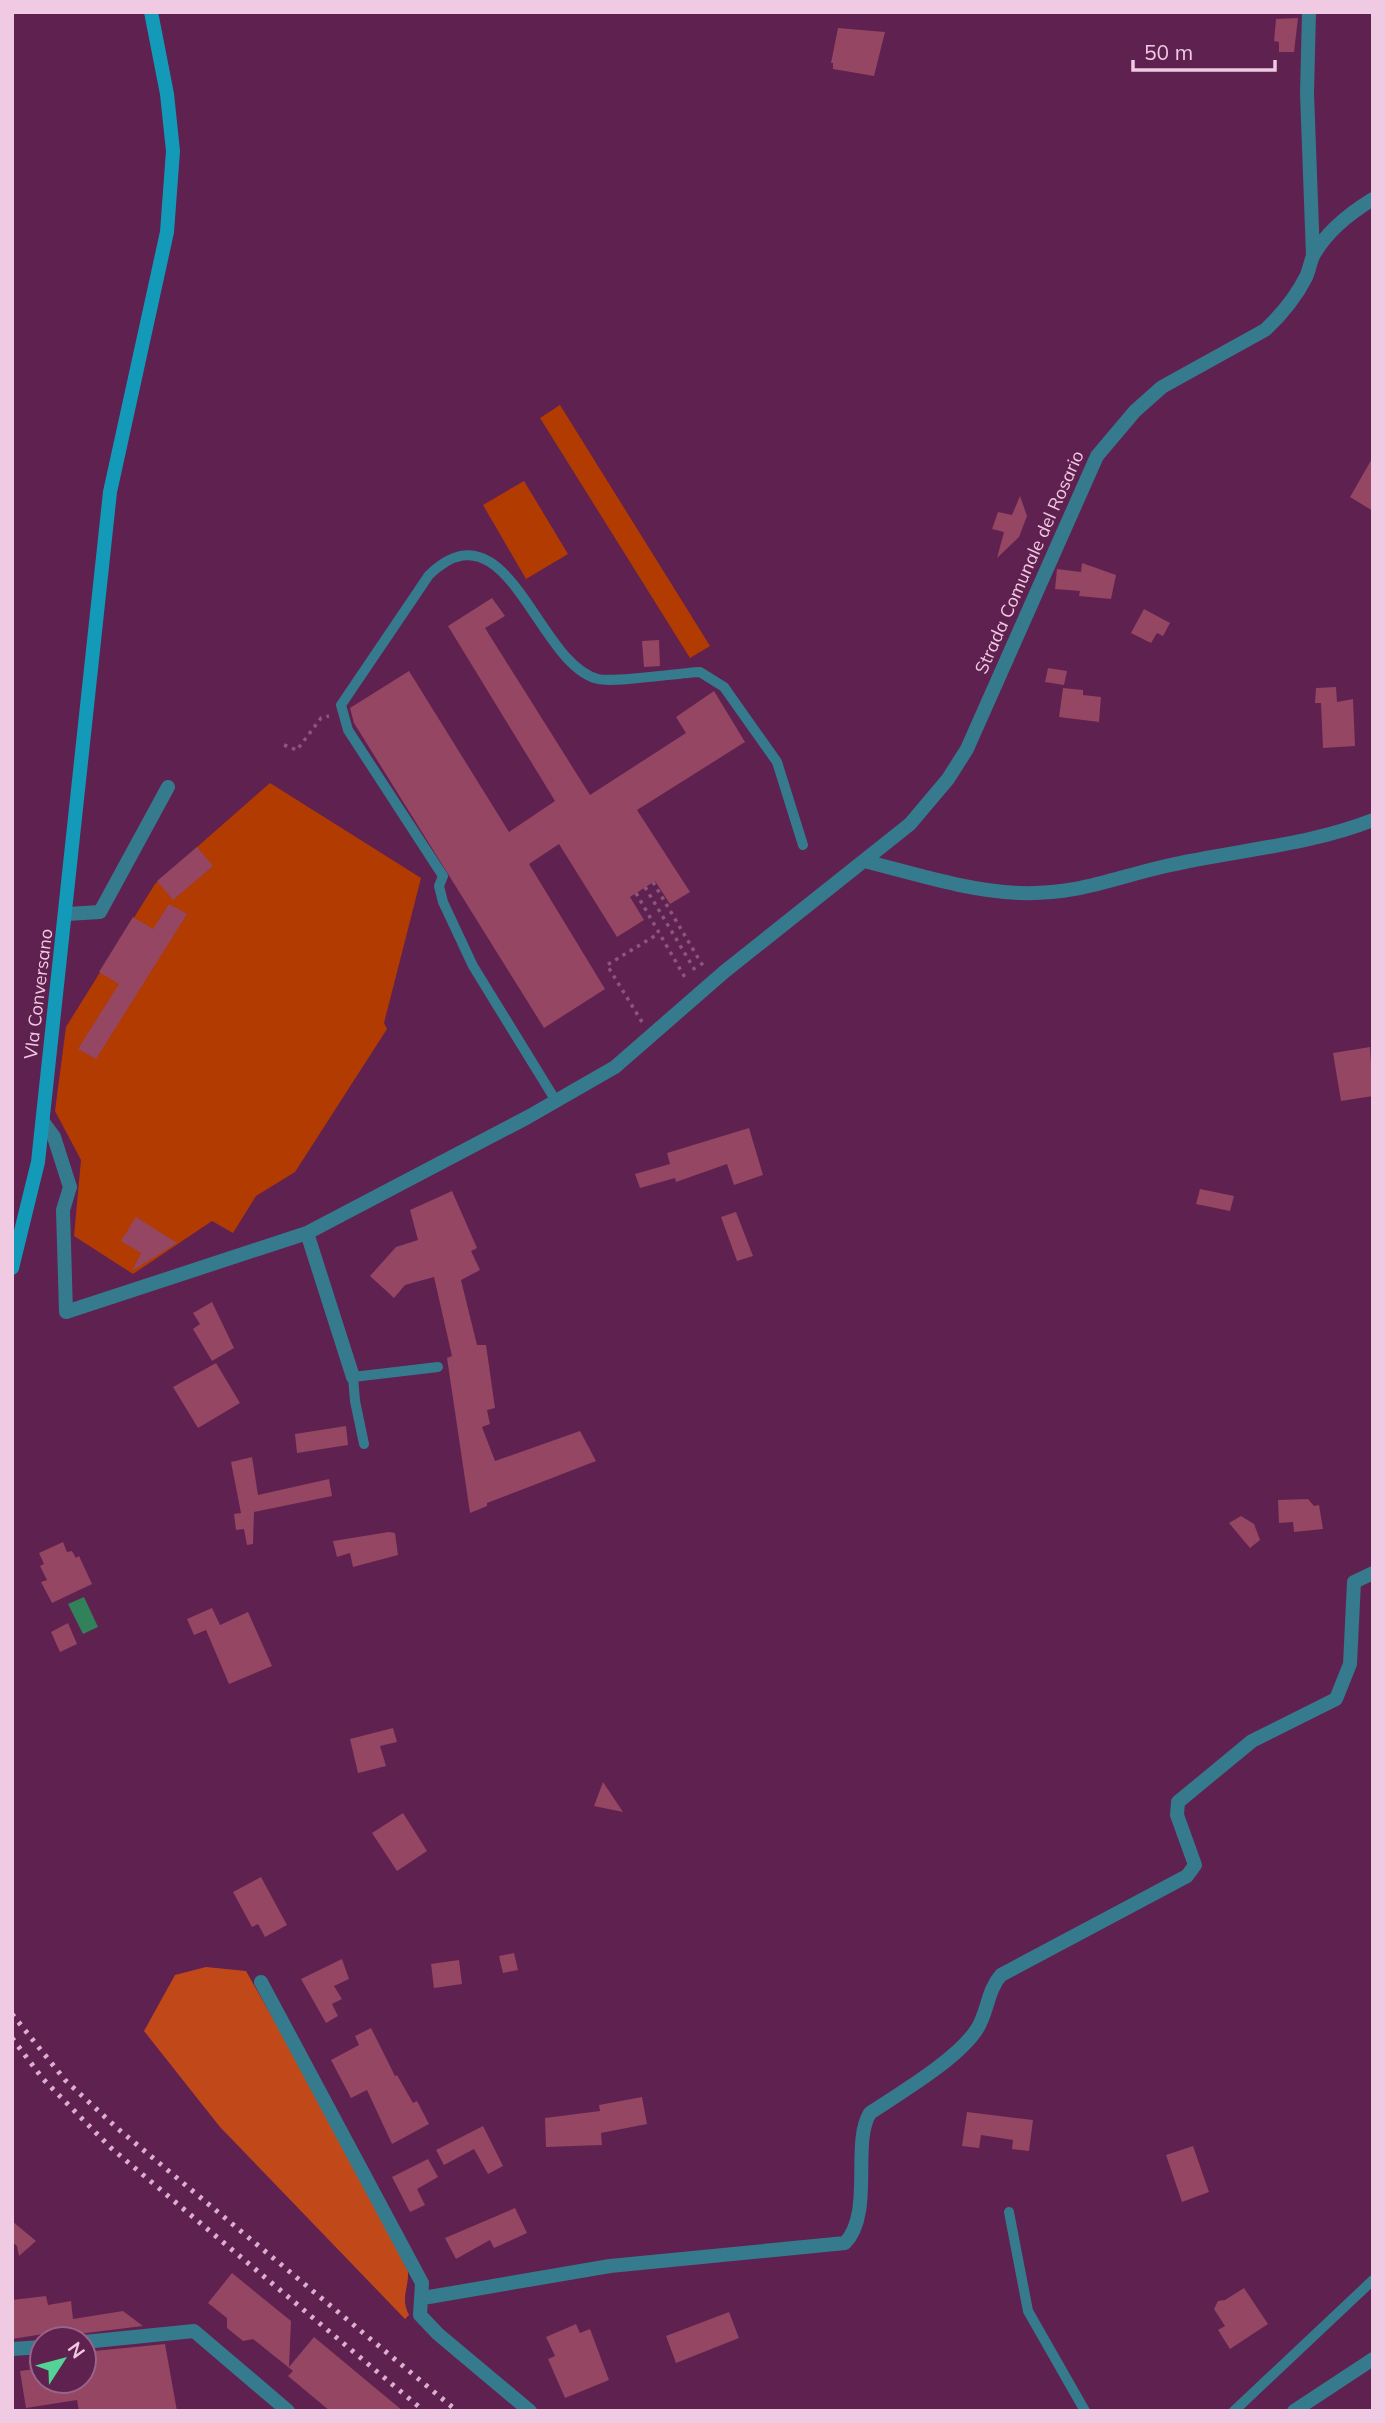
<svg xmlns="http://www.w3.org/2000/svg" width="1385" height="2423" font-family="Mulish,sans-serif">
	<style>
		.green { fill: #b23b02 }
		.forest { fill: #c14919 }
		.water { fill: #31815b }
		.building { fill: #944662 }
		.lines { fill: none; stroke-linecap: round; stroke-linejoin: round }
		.path { stroke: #8c557d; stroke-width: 3.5; stroke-dasharray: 3.5 5; stroke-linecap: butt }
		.lane { stroke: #367a8d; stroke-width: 10 }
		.street { stroke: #367a8d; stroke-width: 14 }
		.secondary { stroke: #139ab9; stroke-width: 14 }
		.rail { stroke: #dab0cc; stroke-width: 5; stroke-dasharray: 3.5 7; stroke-linecap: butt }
		.labels { text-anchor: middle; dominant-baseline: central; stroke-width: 5; stroke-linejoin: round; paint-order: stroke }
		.street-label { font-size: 18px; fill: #f0c9e2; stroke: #5f214f }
	</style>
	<rect width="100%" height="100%" fill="#5f214f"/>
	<path class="green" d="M560 405 710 646 690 658 540 418Z
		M524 481 568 554 526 579 483 505Z
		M270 783 421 878 384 1023 387 1029 295 1172 256 1196 233 1233 212 1221 133 1274 74 1236 81 1160 55 1111 66 1027 155 884Z"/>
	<path class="forest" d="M206 1967 246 1971 305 2075 408 2271C409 2288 400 2298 409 2315L405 2319 220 2127 144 2031 175 1975Z"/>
	<path class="water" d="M84 1597 98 1627 83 1634 68 1604Z"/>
	<path class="building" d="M1298 18 1294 52H1279V42L1274 41 1276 19Z
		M838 28 885 32 874 76 833 69V63H831Z
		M1373 457V511L1350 497Z
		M1020 496 1027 516 1019 537 997 558 1004 532 992 529 998 512 1012 515Z
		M1082 563 1116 575 1111 599 1079 596 1080 591 1055 589 1057 569 1081 572Z
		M492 598 505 616 485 628 590 795 686 733 676 717 714 691 745 742 637 810 690 892 670 904 655 881 630 897 644 920 617 937 559 844 529 864 605 989 544 1028 354 723 350 708 409 671 509 832 555 801 448 626Z
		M1144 609 1170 623 1163 636 1157 633 1151 643 1131 633Z
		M659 640 660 666 644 667 642 641Z
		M1048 668 1067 671 1064 685 1045 682Z
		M1336 687 1337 702 1353 699 1355 746 1323 748 1321 703H1315L1316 688Z
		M1063 688 1083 690V695L1101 697 1099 722 1059 717Z
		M197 847 213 866 173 900 157 881Z
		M169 904 187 914 96 1059 78 1049 119 984 99 972 133 917 153 929Z
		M1370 1047 1373 1096 1341 1101 1333 1053Z
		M749 1128 763 1175 734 1185 727 1164 676 1182 675 1178 640 1188 635 1174 670 1164 667 1153Z
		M1200 1189 1234 1196 1230 1211 1196 1204Z
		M452 1191 477 1248 471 1251 480 1270 461 1280 477 1345H486L495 1408 487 1410 490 1424 482 1427 495 1461 580 1431 596 1461 487 1503V1506L470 1513 447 1358 452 1356 434 1277 405 1285 394 1298 370 1276 396 1247 418 1240 410 1210Z
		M736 1212 753 1256 737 1261 721 1217Z
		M136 1217 177 1243 132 1271 141 1253 121 1241Z
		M212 1302 234 1348 212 1361 193 1329 200 1324 193 1313Z
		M216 1363 240 1403 198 1428 173 1387Z
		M346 1426 348 1445 297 1453 295 1434Z
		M252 1457 258 1495 329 1479 332 1496 254 1512 253 1544 247 1545 244 1529 236 1530 234 1514 241 1513 231 1462Z
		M1308 1499 1314 1506 1319 1505 1323 1529 1294 1532 1293 1522 1279 1523 1278 1500Z
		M1241 1516 1254 1524 1260 1540 1250 1548 1229 1523Z
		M389 1532 395 1533 398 1555 353 1567 350 1553 337 1557 333 1541Z
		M63 1542 67 1552 72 1551 76 1558 79 1556 92 1584 52 1603 41 1582 47 1580 40 1566 44 1564 39 1553Z
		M212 1608 220 1625 248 1612 272 1666 229 1684 206 1630 194 1635 187 1619Z
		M68 1623 77 1644 60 1652 51 1632Z
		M393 1728 397 1742 380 1746 386 1766 358 1773 350 1739Z
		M603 1782 623 1812 594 1806Z
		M403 1813 427 1851 397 1871 372 1833Z
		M261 1877 287 1925 265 1937 258 1924 252 1927 233 1892Z
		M514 1953 518 1970 503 1973 499 1956Z
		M342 1959 349 1979 334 1986 342 1999 332 2004 338 2016 326 2023 301 1979Z
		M459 1960 462 1984 434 1988 431 1964Z
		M371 2028 395 2076 397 2075 413 2103 417 2101 429 2124 392 2144 367 2090 351 2098 331 2060 359 2045 355 2036Z
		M642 2097 647 2124 601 2133 602 2145 546 2147 545 2118 600 2111 599 2105Z
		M967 2112 1033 2120 1029 2151 1012 2149 1013 2140 981 2135 979 2148 962 2146Z
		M483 2126 503 2166 488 2174 474 2149 444 2165 436 2150Z
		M1193 2146 1209 2192 1182 2202 1166 2155Z
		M428 2159 438 2177 417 2189 425 2205 410 2212 392 2177Z
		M515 2208 527 2233 494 2248 490 2240 456 2259 445 2238Z
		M12 2221 36 2241 19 2256 17 2246 12 2242Z
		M232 2273 291 2321 289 2367 314 2337 403 2411H330L288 2376 293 2371 253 2339 243 2341 227 2328V2318L208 2303Z
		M1244 2288 1268 2324 1230 2349 1218 2330 1225 2326 1214 2309 1218 2301 1225 2300Z
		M46 2296 48 2305 71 2301 73 2319 123 2311 143 2326 70 2335 69 2330 12 2339V2300Z
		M729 2312 739 2338 676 2363 666 2336Z
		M576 2324 580 2333 590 2329 609 2380 565 2398 548 2359 555 2356 546 2337Z
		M165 2344 177 2411H79L77 2400 26 2408 20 2371 42 2368V2381H84V2352Z"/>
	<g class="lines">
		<path class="path" d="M284 745 297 750 321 718 329 716
			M653 882 703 966
			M645 887 696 972
			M636 893 687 981
			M642 1022 607 965 658 934"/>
		<path class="lane" d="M556 1101 473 966 443 902 439 886 443 876 348 730 341 705 429 575C508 499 537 665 598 679 614 683 678 673 700 672L724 687 777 762 803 845
			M364 1444 355 1401 353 1377 438 1367
			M1009 2212 1028 2311 1085 2411
			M1234 2411 1373 2280"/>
		<path class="street" d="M1309 12 1307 93 1313 256
			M864 861C916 874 968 891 1020 893 1077 895 1113 878 1166 866 1235 850 1307 846 1373 820
			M67 914 100 912 168 787
			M43 1122 54 1137 70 1187 63 1210 66 1312 307 1233 528 1117 615 1067 724 972 910 824 948 779 967 749 1097 456 1135 411 1162 387 1265 330C1281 315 1296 297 1306 277 1309 271 1310 263 1313 256 1326 232 1350 213 1373 199
			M307 1233 353 1377
			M261 1982 422 2283 420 2315 438 2334 530 2411
			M423 2298 610 2266 845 2243C874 2213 851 2143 870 2113 900 2093 958 2059 977 2029 988 2012 987 1991 1001 1975L1187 1876 1195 1865 1177 1815 1178 1802 1252 1741 1336 1699 1350 1664 1354 1582 1373 1573
			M84 2342 194 2331 288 2411
			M12 2349 42 2347
			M1294 2411 1373 2359"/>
		<path class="secondary" d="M12 1268 38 1162 110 492 167 232 173 151 167 94 151 12"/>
		<path class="rail" d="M12 2014 65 2080 117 2128 457 2411
			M12 2038 43 2079 111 2148 424 2411"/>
	</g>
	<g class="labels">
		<g class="street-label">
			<text transform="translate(1029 562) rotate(-66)">Strada Comunale del Rosario</text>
			<text transform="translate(38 994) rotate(-83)">VIa Conversano</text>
		</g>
	</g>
	<rect width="1385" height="2423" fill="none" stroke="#f0c9e2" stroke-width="28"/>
	<g transform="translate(63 2360) rotate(54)"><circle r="33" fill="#5f214f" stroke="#99648a" stroke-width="2"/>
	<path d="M0-5L12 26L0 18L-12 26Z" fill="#53d396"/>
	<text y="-10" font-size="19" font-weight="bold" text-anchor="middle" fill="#f0c9e2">N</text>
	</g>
	<path d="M1133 60v10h142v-10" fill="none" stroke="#f0c9e2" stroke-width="3.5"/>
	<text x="1144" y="60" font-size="21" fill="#f0c9e2" stroke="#5f214f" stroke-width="5" paint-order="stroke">50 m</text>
</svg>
